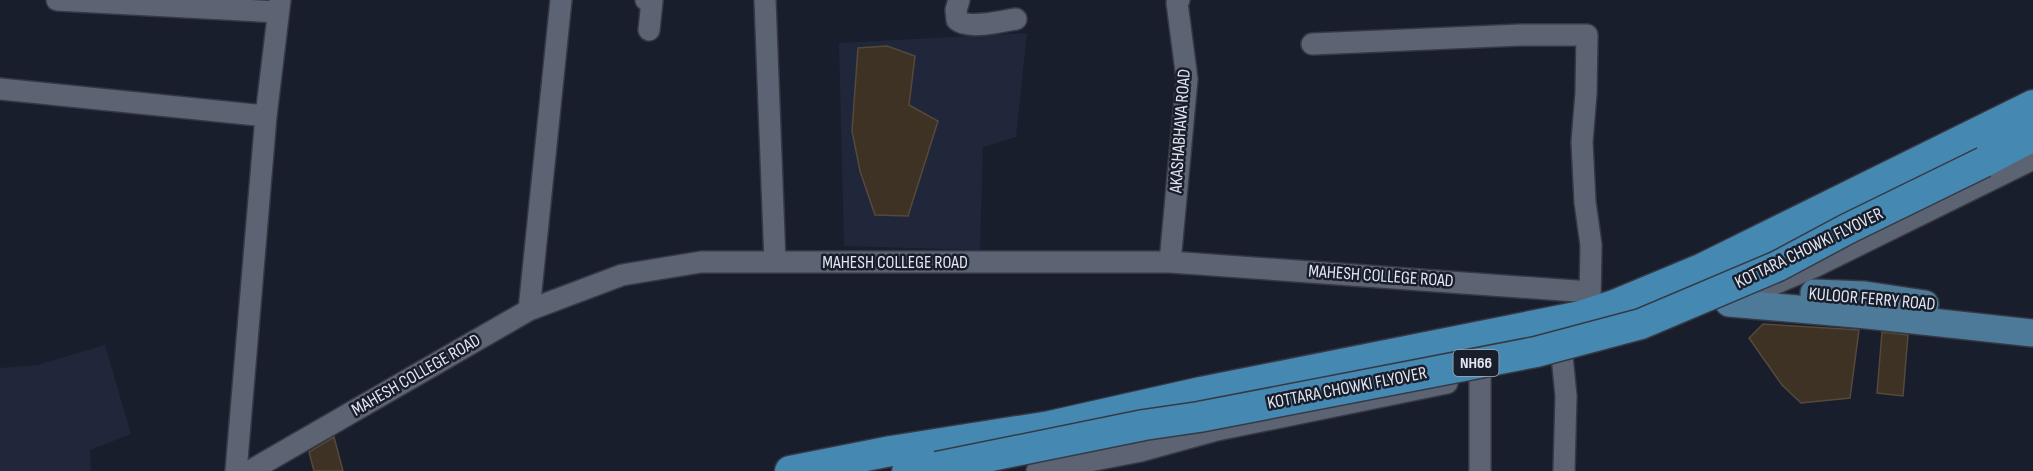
<svg xmlns="http://www.w3.org/2000/svg" width="2033" height="471" font-family="'Sofia Sans Condensed',sans-serif">
	<style>
		.built { fill: #20273a }
		.building { fill: #3d3224; stroke: #55493b; stroke-width: 1.5 }
		.lines { fill: none; stroke-linecap: round; stroke-linejoin: round }
		.minor-casing { stroke: #363944; stroke-width: 24 }
		.major-casing { stroke: #363944; stroke-width: 30 }
		.highway-casing { stroke: #363944; stroke-width: 33 }
		.minor { stroke: #5c6373; stroke-width: 21 }
		.major { stroke: #4e7a99; stroke-width: 27 }
		.highway { stroke: #4589b2; stroke-width: 30 }
		.highway-bridge-casing { stroke: #363944; stroke-width: 33; stroke-linecap: butt }
		.highway-bridge { stroke: #4589b2; stroke-width: 30 }
		.labels { text-anchor: middle; dominant-baseline: central; stroke-width: 5; stroke-linejoin: round; paint-order: stroke }
		.shield { fill: #191e2c; stroke: #a6aab5; stroke-width: 1.5 }
		.shield-label { font-size: 16px; font-weight: bold; fill: #e2e6f0 }
		.street-label { font-size: 18px; fill: #e2e6f0; stroke: #191e2c }
	</style>
	<rect width="100%" height="100%" fill="#191e2c"/>
	<path class="built" d="M1027 33 1016 137 983 147 980 250 844 246 839 43Z
		M105 345 131 434 90 450 91 471H0V368L37 365Z"/>
	<path class="building" d="M887 46 915 56 909 105 938 121 908 216 875 215 860 171 852 131 858 48Z
		M1763 324 1859 330 1850 398 1801 403 1782 385 1749 338Z
		M1882 332 1908 335 1903 396 1877 393Z
		M334 437 343 471H314L309 452Z"/>
	<g class="lines">
		<g class="minor-casing">
			<path id="minor" d="M57 0 278 12
				M646 0 652 1 649 30
				M765 0 775 262
				M959 0 956 10 957 20C969 30 1001 21 1016 19
				M1312 44 1520 35H1587L1586 93 1582 142 1585 202 1591 245 1590 304
				M0 89 266 116
				M1170 262 1187 79 1177 3 1179 0
				M1730 303 1816 266 2033 159
				M529 310 561 0
				M1562 356 1566 396 1564 471
				M1480 375V471
				M236 471 266 116 280 0
				M250 471 529 310 622 275 701 262H1170L1590 292
				M1037 471 1141 451 1217 430 1447 383"/>
		</g>
		<g class="major-casing">
			<path id="major" d="M1707 273 1729 303 1867 315 2033 333
				M1814 293 1865 295 1925 304"/>
		</g>
		<g class="highway-casing">
			<path id="highway" d="M1984 162 2033 136
				M790 471 891 451 1050 426 1201 392 1581 316 1614 305 1703 268 2033 105
				M907 471 937 467"/>
		</g>
		<use href="#minor" class="minor"/>
		<use href="#major" class="major"/>
		<use href="#highway" class="highway"/>
		<g class="highway-bridge-casing">
			<path id="highway-bridge" d="M937 467 1144 425 1199 417 1536 352 1641 324 1778 266 1847 229 1984 162"/>
		</g>
		<use href="#highway-bridge" class="highway-bridge"/>
	</g>
	<g class="labels">
		<rect class="shield" x="1453.5" y="350" width="45" height="26" rx="4.5"/>
		<g class="shield-label">
			<text x="1476" y="363">NH66</text>
		</g>
		<g class="street-label">
			<text transform="translate(1180 131) rotate(-86)">AKASHABHAVA ROAD</text>
			<text transform="translate(1809 248) rotate(-26)">KOTTARA CHOWKI FLYOVER</text>
			<text x="895" y="262">MAHESH COLLEGE ROAD</text>
			<text transform="translate(1381 276) rotate(4)">MAHESH COLLEGE ROAD</text>
			<text transform="translate(1872 299) rotate(5)">KULOOR FERRY ROAD</text>
			<text transform="translate(416 375) rotate(-30)">MAHESH COLLEGE ROAD</text>
			<text transform="translate(1347 388) rotate(-11)">KOTTARA CHOWKI FLYOVER</text>
		</g>
	</g>
</svg>
